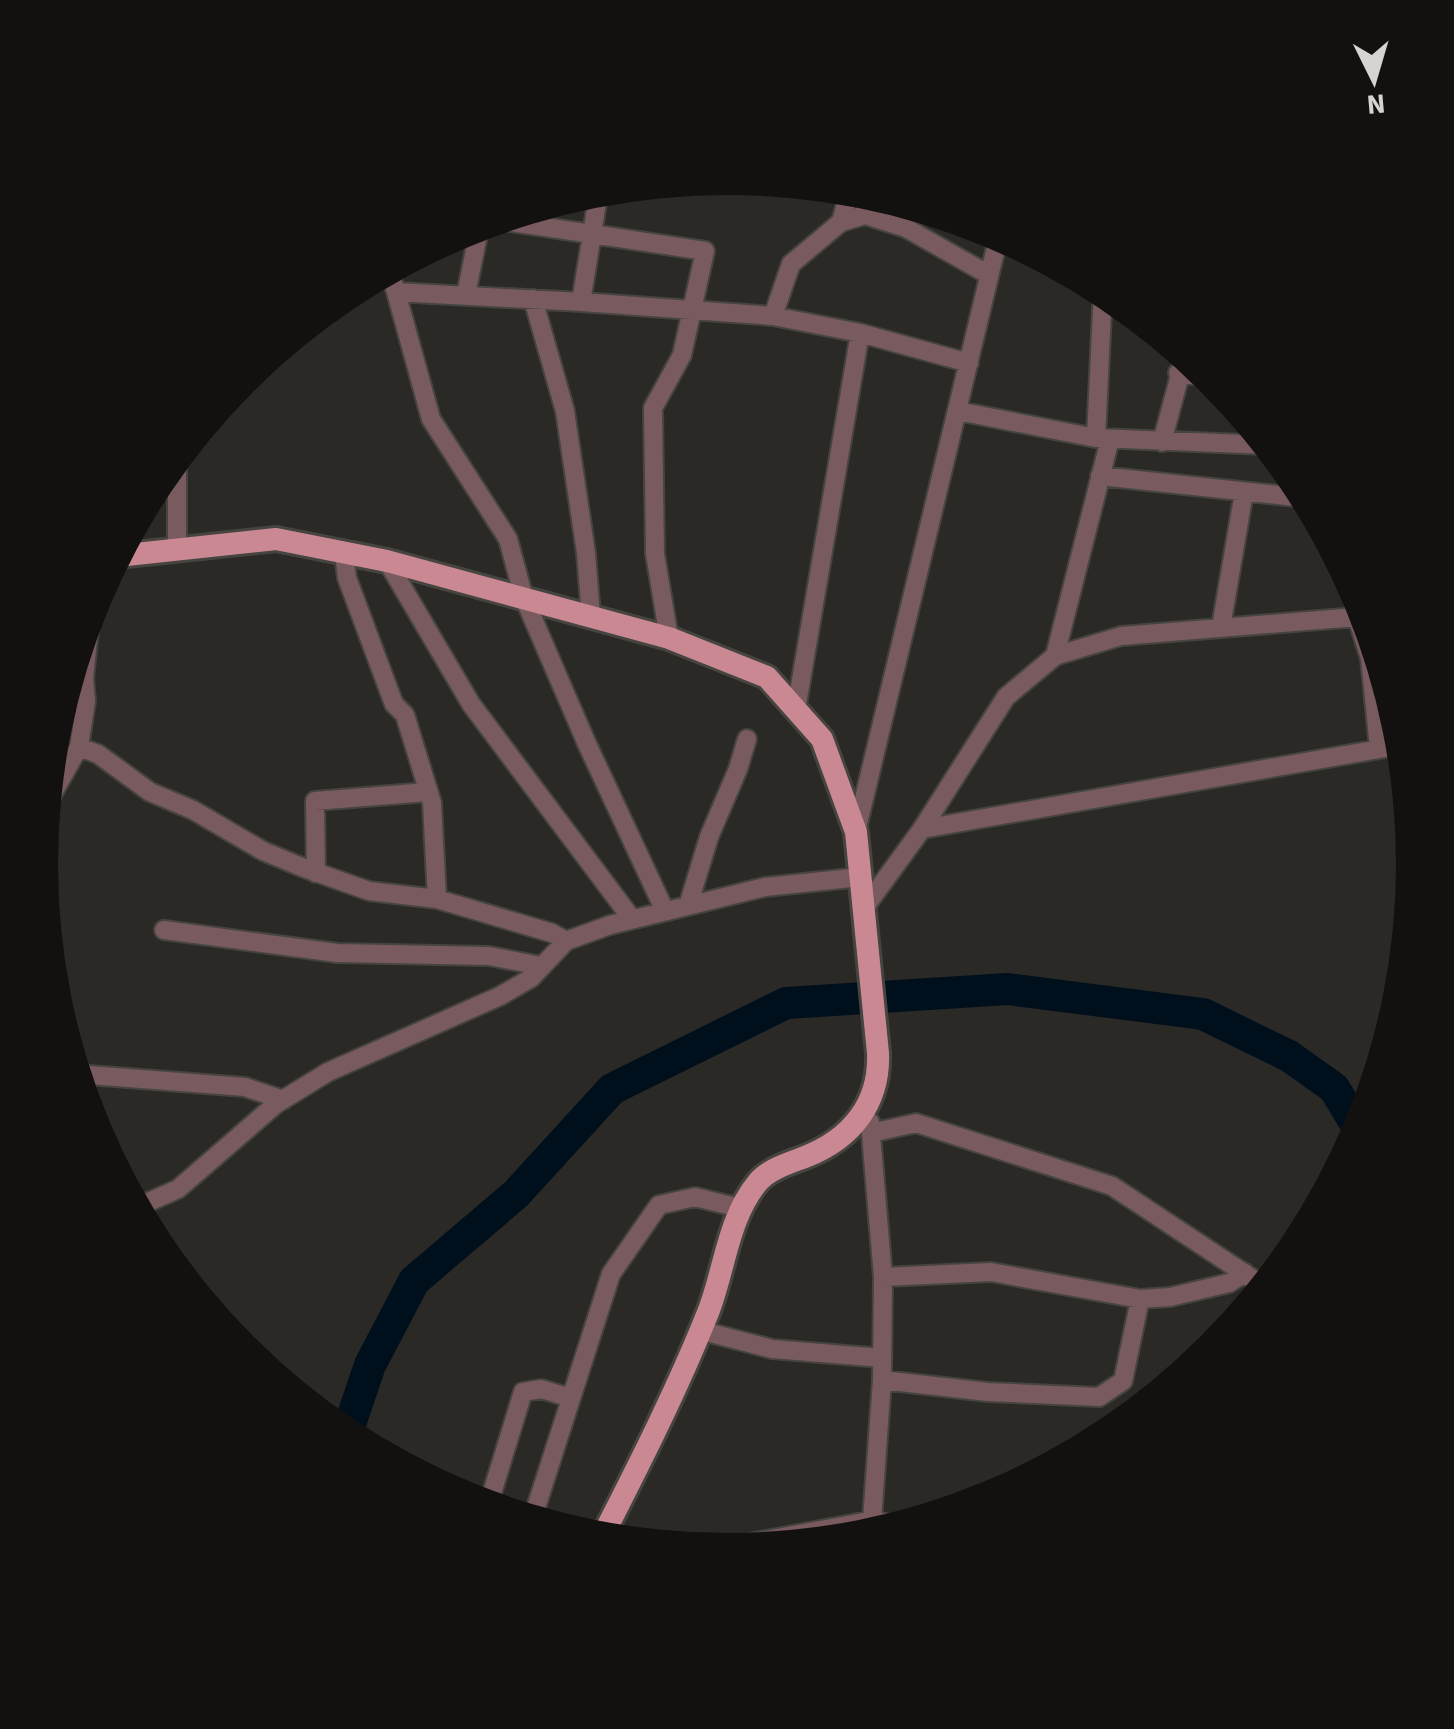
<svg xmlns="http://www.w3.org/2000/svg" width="1454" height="1729" font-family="'Source Sans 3',sans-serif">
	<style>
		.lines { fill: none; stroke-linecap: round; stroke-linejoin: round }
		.river { stroke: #000f1c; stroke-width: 32 }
		.minor-casing { stroke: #454441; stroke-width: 22 }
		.major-casing { stroke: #454441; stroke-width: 28 }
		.minor { stroke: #795a5e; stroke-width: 18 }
		.major { stroke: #ca8992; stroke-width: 22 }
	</style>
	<rect width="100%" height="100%" fill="#2a2925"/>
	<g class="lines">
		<path class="river" d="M346 1436 370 1365 414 1281 516 1194 612 1089 786 1003 1008 989 1203 1014 1289 1056 1334 1088 1360 1131"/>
		<g class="minor-casing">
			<path id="minor" d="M497 220 592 234 599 190
				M841 222 850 190
				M389 270 396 292
				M466 295 480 225
				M533 299 565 411 586 553 591 616
				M581 302 592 234 705 251 682 355 653 408 655 554 669 638
				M773 316 791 264 841 222 865 215 906 228 989 275
				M1178 373 1211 377
				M958 411 1096 438 1103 290
				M1098 438 1267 445
				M1162 442 1185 356
				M1100 476 1306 498
				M177 550V457
				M344 554 347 578 394 704 405 715 432 803 437 899
				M387 561 471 704 632 919
				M1360 598 1357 617 1370 658 1379 748
				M1221 627 1244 492
				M1055 656 1110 439
				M796 710 860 333
				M79 747 98 754 150 792 193 810 263 851 304 868 369 891 437 899 552 933 566 941
				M46 805 79 747 86 701 84 678 92 601
				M922 829 1402 745
				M856 832 999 235
				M316 873 315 801 427 792
				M688 906 709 837 738 769 747 739
				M865 907 922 829 1006 697 1055 656 1121 636 1357 617
				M665 911 587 744 524 598 508 539 431 419 396 292 581 302 773 316 860 333 969 363
				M164 930 337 953 489 956 541 966
				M76 1074 245 1087 283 1100
				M870 1122 883 1277 882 1380 871 1535
				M871 1133 916 1123 1112 1186 1265 1287
				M135 1208 178 1189 276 1104 328 1072 500 996 531 978 566 941 610 925 765 887 861 877
				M883 1277 991 1272 1140 1299 1170 1297 1229 1283 1245 1273
				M699 1330 772 1349 882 1358
				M882 1380 988 1392 1099 1397 1123 1381 1140 1299
				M488 1506 523 1392 541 1389 571 1398
				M532 1520 611 1274 659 1205 695 1197 740 1208
				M713 1550 874 1520 899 1527"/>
		</g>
		<g class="major-casing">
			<path id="major" d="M117 556 276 539 387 561 669 638 767 677 822 739 856 832 878 1053C880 1104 851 1139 805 1157 789 1163 769 1169 758 1182 728 1218 725 1268 709 1310 678 1388 639 1465 601 1539"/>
		</g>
		<use href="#minor" class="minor"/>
		<use href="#major" class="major"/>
	</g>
	<path d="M0 0H1454V1729H0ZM58 864a669 669 0 1 1 1338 0a669 669 0 1 1-1338 0Z" fill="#121110" fill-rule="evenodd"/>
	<g transform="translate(1374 80) rotate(175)" stroke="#121110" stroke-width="8" paint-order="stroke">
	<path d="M0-8L18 38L0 25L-18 38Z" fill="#d5d4d2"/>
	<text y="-15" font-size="28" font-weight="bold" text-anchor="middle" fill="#d5d4d2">N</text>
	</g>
</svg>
